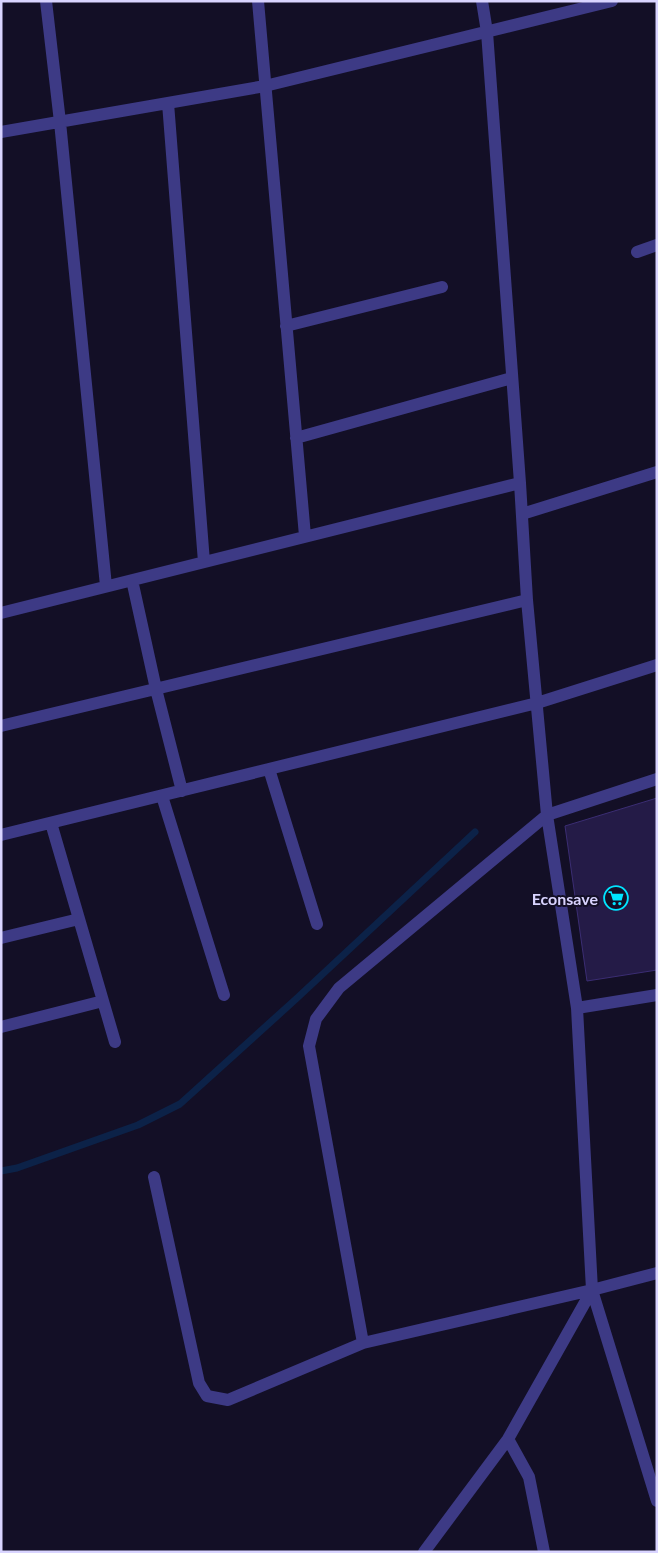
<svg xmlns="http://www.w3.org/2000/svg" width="658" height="1553" font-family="Lato,sans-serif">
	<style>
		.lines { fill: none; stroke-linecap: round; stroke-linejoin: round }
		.stream { stroke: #0c2248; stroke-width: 7 }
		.building { fill: #241b47; stroke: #3b2d73 }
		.minor { stroke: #3d3a85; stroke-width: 12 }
		.labels { text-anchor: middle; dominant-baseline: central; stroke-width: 4; stroke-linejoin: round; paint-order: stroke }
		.poi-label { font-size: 16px; font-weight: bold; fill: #d9d4ff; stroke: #130f26; text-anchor: end }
	</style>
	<rect width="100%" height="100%" fill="#130f26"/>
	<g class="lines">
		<path class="stream" d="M1 1171 17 1168 138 1125 180 1104 296 999 475 832"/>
	</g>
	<path class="building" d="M657 798V970L587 981 565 826Z"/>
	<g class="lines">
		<path class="minor" d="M46 1 60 122 106 586
			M258 1 305 536
			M482 1 487 32 520 483 527 600 547 815 577 1008 592 1290 657 1501
			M168 103 204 562
			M1 132 265 86 612 1
			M637 252 657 245
			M286 326 442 287
			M296 438 512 378
			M522 514 657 472
			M132 580 156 689 182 791
			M1 613 520 483
			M1 726 527 600
			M269 769 317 924
			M162 796 224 995
			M51 823 115 1042
			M1 835 537 703 657 665
			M1 938 79 919
			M577 1008 657 995
			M1 1027 103 1001
			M154 1177 199 1383 207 1396 228 1400 363 1343 592 1290 657 1273
			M363 1343 309 1046 316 1019 339 988 547 815 657 779
			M508 1439 529 1477 544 1552
			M424 1552 508 1439 592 1290"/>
	</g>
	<defs>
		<g id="supermarket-ring" transform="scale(1.25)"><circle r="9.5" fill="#130f26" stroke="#00e5ff" stroke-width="1.5"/><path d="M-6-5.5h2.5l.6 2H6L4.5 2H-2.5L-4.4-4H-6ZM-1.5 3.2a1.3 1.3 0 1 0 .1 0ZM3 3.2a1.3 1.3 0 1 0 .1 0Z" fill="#00e5ff"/></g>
	</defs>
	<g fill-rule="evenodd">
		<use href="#supermarket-ring" x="616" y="898"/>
	</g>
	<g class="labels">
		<g class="poi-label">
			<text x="598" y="898">Econsave</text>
		</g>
	</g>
	<rect width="658" height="1553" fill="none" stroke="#d9d4ff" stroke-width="5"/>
</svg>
